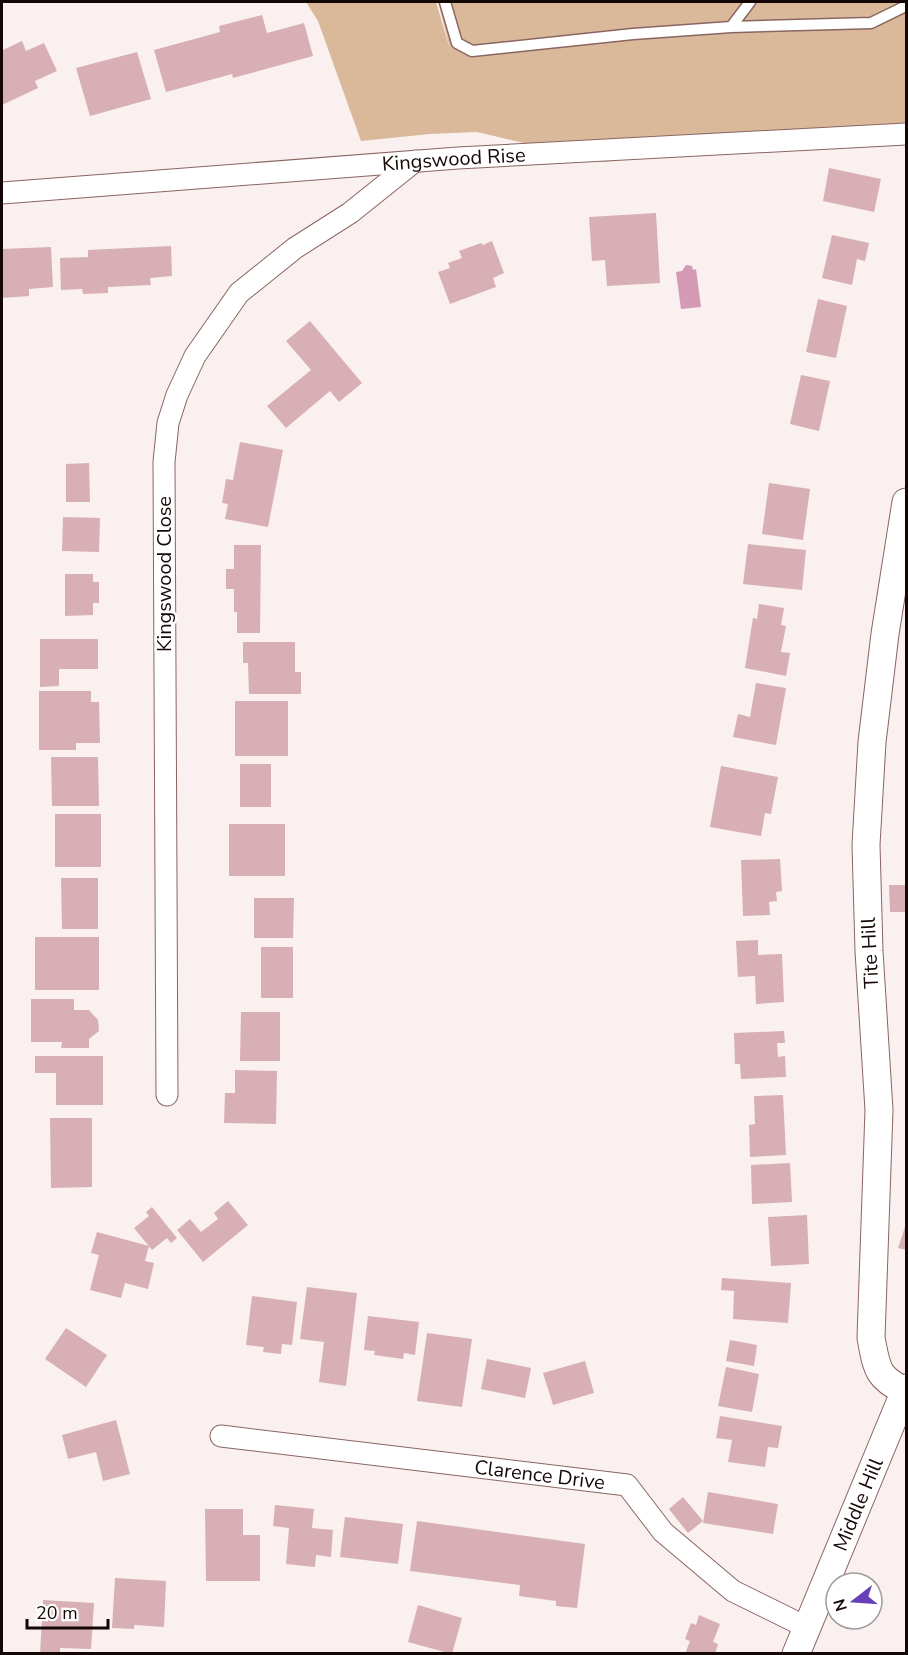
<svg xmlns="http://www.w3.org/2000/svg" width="908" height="1655" font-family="'Nunito Sans',sans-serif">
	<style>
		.green { fill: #dab99b }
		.water { fill: #d399b5 }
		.building { fill: #d8afb5 }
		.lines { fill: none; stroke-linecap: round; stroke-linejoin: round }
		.service-casing { stroke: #8a6561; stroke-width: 13 }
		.minor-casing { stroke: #8a6561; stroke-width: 23 }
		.tertiary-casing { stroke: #8a6561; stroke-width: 29 }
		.service { stroke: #fff; stroke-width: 10 }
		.minor { stroke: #fff; stroke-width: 21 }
		.tertiary { stroke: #fff; stroke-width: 27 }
		.labels { text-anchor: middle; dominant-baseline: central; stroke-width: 5; stroke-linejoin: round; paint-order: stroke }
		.street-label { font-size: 20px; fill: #150706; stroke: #fff }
	</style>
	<rect width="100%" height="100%" fill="#f9f0ef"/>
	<path class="green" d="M306 2H436L451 52 438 2H906V126L604 162 477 132 430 134 361 141 318 21Z"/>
	<path class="water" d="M686 265 692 266 693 270 696 269 701 307 681 309 676 272 682 271Z"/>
	<path class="building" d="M262 15 267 33 304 23 313 56 233 78 232 74 166 92 154 50 220 32 219 26Z
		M22 41 26 51 44 43 57 71 35 81 38 88 2 105V46L3 50Z
		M137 52 151 99 90 116 76 68Z
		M829 168 881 179 874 212 823 201Z
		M656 213 660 283 607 286 605 260 592 261 589 217Z
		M832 235 869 243 865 261 857 259 852 285 822 278Z
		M492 241 504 273 493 278 496 287 450 304 438 272 450 268 448 263 462 258 459 251 481 243 483 245Z
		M171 246 172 276 150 278 151 285 108 287V293L83 294 82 289 61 290 60 258 88 257V250Z
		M51 247 53 287 29 289V296L2 298V249Z
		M818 299 847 306 836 358 806 352Z
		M310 321 362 383 339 402 330 391 286 428 267 406 311 370 286 341Z
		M801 375 830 381 819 431 790 424Z
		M240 442 283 450 268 527 225 519 228 504 222 503 226 479 233 480Z
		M89 463 90 502H66V464Z
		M769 483 810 489 803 540 762 534Z
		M63 517 100 518 99 552 62 551Z
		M748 544 806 550 802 590 743 584Z
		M234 545H261L260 633H237V612H234V589H226V569H234Z
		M65 574H93V582H99V603H93V615L65 616Z
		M759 604 784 608 781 625 786 626 781 652 790 653 786 676 745 668 753 618 757 619Z
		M40 639H98V669H59V686L40 687Z
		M243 642H295V672H301V694H249L248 663H243Z
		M756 683 786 688 776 745 733 737 738 714 750 717Z
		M39 691H91V702H99L100 743H76V750H39Z
		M235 701H288V756H235Z
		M51 757H98L99 806H52Z
		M240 764H271V807H240Z
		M721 766 778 777 771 814 765 813 761 836 710 827Z
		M55 814H101V867H55Z
		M229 824H285V876H229Z
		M780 859 782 891 776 892 777 901 769 902 770 915 743 916 741 860Z
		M61 878H98V929H62Z
		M889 885H906V912H890Z
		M254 898H294L293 938H254Z
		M35 937H99V990H35Z
		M758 940V955L782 954 784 1002 756 1004 755 976 738 977 736 941Z
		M261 947H293V998H261Z
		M31 999H74V1010H89L98 1020 99 1031 89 1039V1048H61L62 1042H31Z
		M241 1012H280V1061H240Z
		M784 1031 785 1043H777L778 1057 785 1056 786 1077 741 1079 740 1064H735L734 1033Z
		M35 1056H103V1105H56V1073H35Z
		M235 1070 277 1071 276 1124 224 1123 225 1093H235Z
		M783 1095 786 1155 750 1157 749 1125 755 1124 754 1096Z
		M50 1118H92V1187L51 1188Z
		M790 1163 792 1202 752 1204 751 1165Z
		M228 1201 248 1225 203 1262 177 1230 190 1219 201 1232 218 1219 214 1213Z
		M152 1207 177 1238 171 1243 167 1238 152 1250 134 1228 149 1216 146 1212Z
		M807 1215 809 1264 771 1266 768 1217Z
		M906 1224V1250L898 1248Z
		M97 1232 149 1246 145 1261 154 1263 148 1289 125 1283 121 1298 90 1290 99 1255 91 1253Z
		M722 1278 791 1283 788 1323 733 1319 734 1291 721 1290Z
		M307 1287 357 1293 346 1386 319 1382 324 1342 300 1339Z
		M252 1296 297 1302 292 1345 282 1344 281 1354 263 1352 264 1347 246 1345Z
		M368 1316 419 1322 415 1355 404 1353 403 1359 374 1355 375 1351 364 1350Z
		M66 1328 107 1355 86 1387 45 1359Z
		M427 1333 472 1339 462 1407 417 1401Z
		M730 1340 757 1345 754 1366 726 1361Z
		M487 1359 531 1368 525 1398 481 1389Z
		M585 1361 594 1393 553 1405 543 1373Z
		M726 1367 759 1374 752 1412 718 1406Z
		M720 1416 782 1426 778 1448 768 1447 765 1467 728 1462 732 1440 716 1438Z
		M116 1420 130 1474 103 1481 96 1452 68 1459 62 1435Z
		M708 1492 778 1504 773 1534 703 1523Z
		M683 1497 703 1521 688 1533 669 1509Z
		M275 1505 314 1509 312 1528 333 1530 331 1557 316 1555 315 1567 286 1564 289 1528 273 1526Z
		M205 1509H243V1535H260V1581H206Z
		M345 1517 403 1524 398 1564 340 1557Z
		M417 1521 585 1544 577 1608 556 1606V1601L519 1596 520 1585 410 1571Z
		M115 1578 166 1581 164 1627 134 1625V1629L112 1628Z
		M43 1600 94 1603 91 1649 60 1648V1654H40Z
		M418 1605 462 1618 452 1654 408 1642Z
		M699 1615 720 1624 713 1642 718 1644 715 1654H685L690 1641 685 1639 691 1623 696 1625Z"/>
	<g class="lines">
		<g class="service-casing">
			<path id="service" d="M445 2 457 43 472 51 633 34 731 27 871 23 906 6
				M731 27 750 2"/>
		</g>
		<g class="minor-casing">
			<g id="minor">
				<path id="s1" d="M2 193 458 158 906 134"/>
				<path d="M167 1095 164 462 168 423 177 395 195 356 239 293 295 248 350 213 415 161"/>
				<path id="s2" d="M221 1436 627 1485 663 1532 733 1591 806 1627"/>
			</g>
		</g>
		<g class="tertiary-casing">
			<g id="tertiary">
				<path d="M905 1391C876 1377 877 1368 871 1338L879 1110 869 951 866 845 872 742 885 634 906 502"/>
				<path id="s3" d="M796 1654 906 1388"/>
			</g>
		</g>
		<use href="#service" class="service"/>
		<use href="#minor" class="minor"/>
		<use href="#tertiary" class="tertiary"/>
	</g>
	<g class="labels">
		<g class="street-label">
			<text stroke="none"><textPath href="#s1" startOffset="453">Kingswood Rise</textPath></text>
			<text transform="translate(164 574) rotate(-90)">Kingswood Close</text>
			<text transform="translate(870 953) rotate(-93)">Tite Hill</text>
			<text stroke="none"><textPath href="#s2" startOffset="321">Clarence Drive</textPath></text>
			<text stroke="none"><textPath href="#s3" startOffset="162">Middle Hill</textPath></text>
		</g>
	</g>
	<rect width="908" height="1655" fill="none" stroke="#150706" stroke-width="6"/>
	<g transform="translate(854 1601) rotate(253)"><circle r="28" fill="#ffffff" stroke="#a19c9b" stroke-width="1.5"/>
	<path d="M0-4.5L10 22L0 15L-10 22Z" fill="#6540b8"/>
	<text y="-9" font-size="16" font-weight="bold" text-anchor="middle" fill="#150706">N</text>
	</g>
	<path d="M27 1619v9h81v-9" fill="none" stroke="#150706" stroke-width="3"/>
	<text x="36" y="1619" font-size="18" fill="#150706" stroke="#ffffff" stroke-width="4.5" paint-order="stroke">20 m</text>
</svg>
